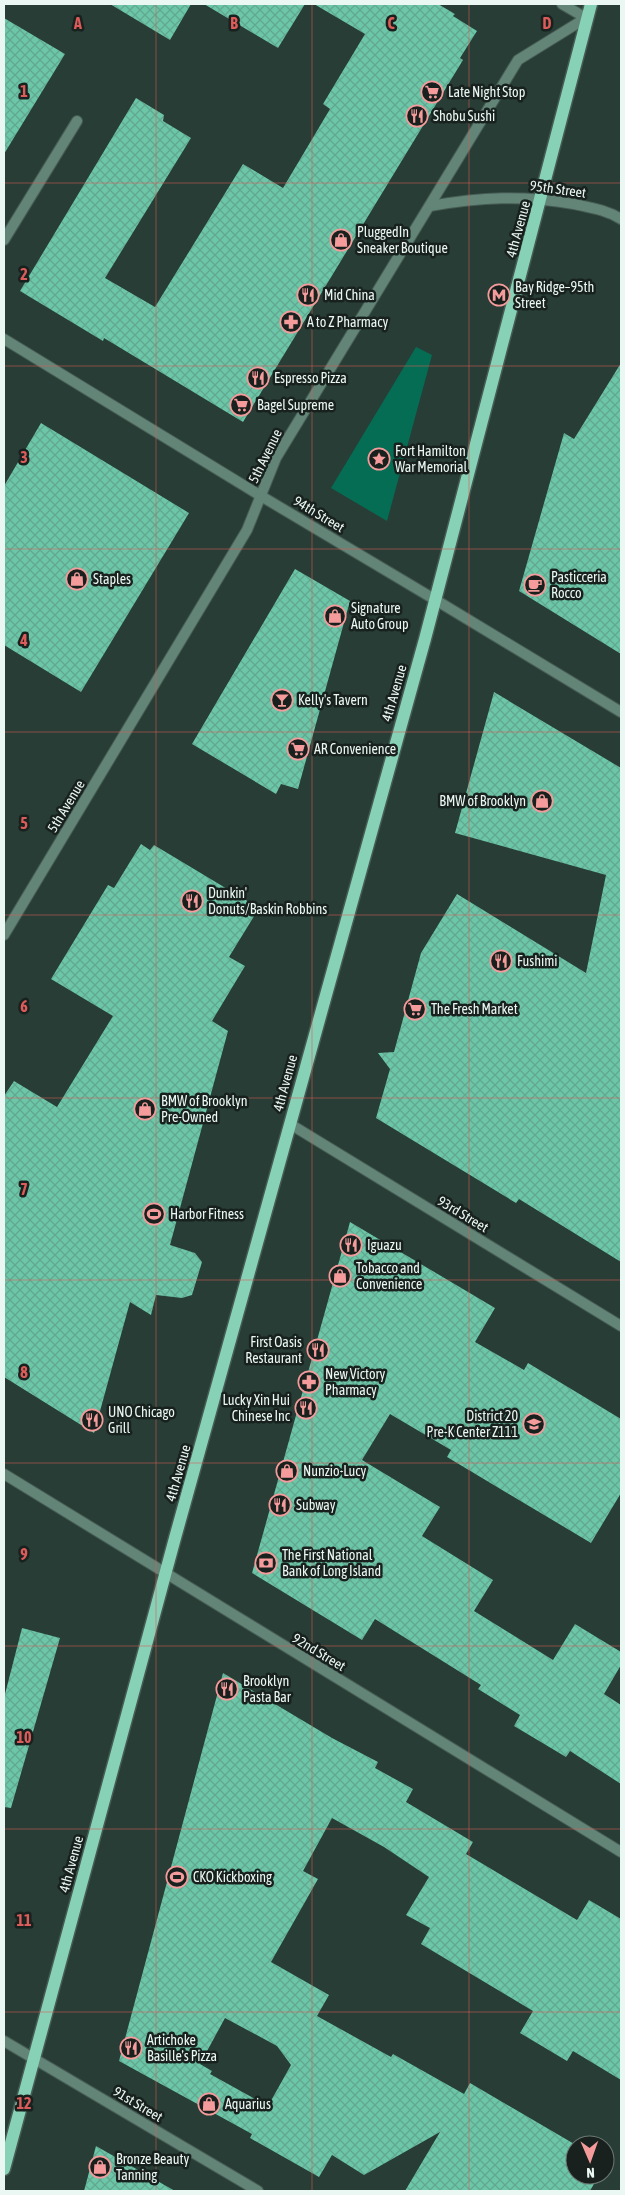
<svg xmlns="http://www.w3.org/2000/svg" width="625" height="2195" font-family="'Asap Condensed',sans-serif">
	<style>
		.park { fill: #056d54 }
		.building { fill: url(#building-cross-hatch); fill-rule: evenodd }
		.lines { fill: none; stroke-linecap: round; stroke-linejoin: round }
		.minor-casing { stroke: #465b53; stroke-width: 12 }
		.tertiary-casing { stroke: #465b53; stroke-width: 12 }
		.primary-casing { stroke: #465b53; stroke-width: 15 }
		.minor { stroke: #628578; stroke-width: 10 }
		.tertiary { stroke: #628578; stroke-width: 10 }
		.primary { stroke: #87d1b7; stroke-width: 12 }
		.grid { fill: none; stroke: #db5c5a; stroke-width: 1; stroke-opacity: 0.55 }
		.labels { text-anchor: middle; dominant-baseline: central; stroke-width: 5; stroke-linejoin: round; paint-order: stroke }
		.poi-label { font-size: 14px; fill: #eaf7f2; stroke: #18211e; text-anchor: start }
		.street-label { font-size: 14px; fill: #eaf7f2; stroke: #18211e }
		.grid-label { font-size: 16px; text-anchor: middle; font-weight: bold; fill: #db5c5a; stroke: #18211e; stroke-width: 5; stroke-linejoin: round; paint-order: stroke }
	</style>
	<defs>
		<pattern id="building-cross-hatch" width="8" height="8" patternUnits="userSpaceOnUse" patternTransform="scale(1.25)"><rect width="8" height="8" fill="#6cc6a8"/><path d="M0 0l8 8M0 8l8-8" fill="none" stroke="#62a790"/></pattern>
	</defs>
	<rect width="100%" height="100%" fill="#273d35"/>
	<path class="park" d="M416 347 432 355 387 521 331 488Z"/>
	<path class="building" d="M110 4H191L170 40Z
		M204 4H305L278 48Z
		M314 4H438L455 14 453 16 477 31 460 58 463 60 243 422 104 338 103 341 20 291 136 98 164 115 163 121 191 138 105 278 155 307 243 164 283 188 330 109 323 104 365 34Z
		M4 18 65 54 4 154Z
		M621 363V654L519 591 564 433 574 439Z
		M41 423 189 513 81 692 4 645V486Z
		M295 569 350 601 298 789 281 784 276 794 192 744Z
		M494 692 621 768V1262L519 1199 516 1203 376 1118 390 1069 378 1053 394 1052 421 953 457 894 586 973 606 875 455 833Z
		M141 844 150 850 154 845 259 908 229 957 245 966 212 1021 228 1031 170 1245 195 1253 202 1262 192 1295 182 1298 156 1295 151 1315 130 1302 94 1433 4 1377V1096L14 1081 57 1107 113 1016 51 979 108 885 114 888Z
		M350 1222 495 1308 475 1342 524 1370 528 1363 621 1419V1493L591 1543 447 1457 451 1450 390 1414 362 1460 440 1507 422 1536 493 1580 474 1611 553 1660 575 1624 621 1652V1665L604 1694 621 1705V1784L570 1751 566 1757 514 1726 520 1715 478 1689 481 1685 375 1619 362 1640 252 1573Z
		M22 1628 60 1638 11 1808 4 1807V1698Z
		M223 1673 332 1738 378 1762 375 1768 413 1789 406 1802 473 1842 466 1854 498 1873 577 1920 589 1900 621 1919V2080L573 2051 567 2061 520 2033 533 2011 421 1944 430 1928 406 1915 429 1877 384 1847 332 1818 303 1871 318 1879 271 1962 329 1995 317 2016 391 2057 393 2054 464 2094 470 2083 576 2145 575 2175H599L590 2191H405L440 2132 364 2175 332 2155 319 2177 250 2138 252 2134 119 2061ZM225 2018 277 2046 291 2065 268 2106 210 2074 212 2071 200 2064Z
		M96 2146 175 2191H84Z"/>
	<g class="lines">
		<g class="minor-casing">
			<path id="minor" d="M562 4 586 18
				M430 206C481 197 523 195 574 204 592 208 606 210 621 219
				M4 240 77 121
				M4 339 261 496
				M434 599 621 712
				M290 1124 621 1326
				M4 1474 621 1852
				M4 2041 258 2191"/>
		</g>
		<g class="tertiary-casing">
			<path id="tertiary" d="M261 496 434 599
				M4 935 247 530 276 458 518 60 586 18"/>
		</g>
		<g class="primary-casing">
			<path id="primary" d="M4 2169 175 1538 425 639 591 4"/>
		</g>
		<use href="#minor" class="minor"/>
		<use href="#tertiary" class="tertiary"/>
		<use href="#primary" class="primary"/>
	</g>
	<path class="grid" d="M156 4V2191M312 4V2191M469 4V2191M4 183H621M4 366H621M4 549H621M4 732H621M4 915H621M4 1098H621M4 1280H621M4 1463H621M4 1646H621M4 1829H621M4 2012H621"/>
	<defs>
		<g id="supermarket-ring" transform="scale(1.125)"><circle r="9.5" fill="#18211e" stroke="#f59b9b" stroke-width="1.5"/><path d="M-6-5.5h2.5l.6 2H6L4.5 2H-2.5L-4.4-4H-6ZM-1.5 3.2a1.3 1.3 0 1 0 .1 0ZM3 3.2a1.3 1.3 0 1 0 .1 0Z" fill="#f59b9b"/></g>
		<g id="restaurant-ring" transform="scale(1.125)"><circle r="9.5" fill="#18211e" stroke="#f59b9b" stroke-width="1.5"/><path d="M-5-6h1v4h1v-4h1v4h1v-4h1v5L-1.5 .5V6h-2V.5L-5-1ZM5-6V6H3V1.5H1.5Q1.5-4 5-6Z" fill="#f59b9b"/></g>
		<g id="shop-ring" transform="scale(1.125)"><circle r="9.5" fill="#18211e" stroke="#f59b9b" stroke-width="1.5"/><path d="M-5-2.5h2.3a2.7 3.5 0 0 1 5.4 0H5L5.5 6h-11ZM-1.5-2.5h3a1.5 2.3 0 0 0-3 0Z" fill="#f59b9b"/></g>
		<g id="metro-ring" transform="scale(1.125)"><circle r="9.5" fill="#18211e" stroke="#f59b9b" stroke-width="1.5"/><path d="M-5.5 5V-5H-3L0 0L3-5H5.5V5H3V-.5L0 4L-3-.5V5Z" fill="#f59b9b"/></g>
		<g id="pharmacy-ring" transform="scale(1.125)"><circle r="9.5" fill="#18211e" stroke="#f59b9b" stroke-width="1.5"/><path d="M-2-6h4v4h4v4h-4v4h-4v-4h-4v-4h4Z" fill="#f59b9b"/></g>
		<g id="sight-ring" transform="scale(1.125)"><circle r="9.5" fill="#18211e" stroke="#f59b9b" stroke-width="1.5"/><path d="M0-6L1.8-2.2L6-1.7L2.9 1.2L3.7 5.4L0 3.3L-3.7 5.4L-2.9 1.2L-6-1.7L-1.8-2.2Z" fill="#f59b9b"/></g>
		<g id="cafe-ring" transform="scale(1.125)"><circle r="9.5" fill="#18211e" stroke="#f59b9b" stroke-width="1.5"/><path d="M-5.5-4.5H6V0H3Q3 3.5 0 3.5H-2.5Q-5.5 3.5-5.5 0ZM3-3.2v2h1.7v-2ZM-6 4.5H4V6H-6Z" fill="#f59b9b"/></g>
		<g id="bar-ring" transform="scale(1.125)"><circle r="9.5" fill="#18211e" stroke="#f59b9b" stroke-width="1.5"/><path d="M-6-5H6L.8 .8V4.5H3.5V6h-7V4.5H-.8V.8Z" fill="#f59b9b"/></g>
		<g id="stadium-ring" transform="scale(1.125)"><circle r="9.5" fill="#18211e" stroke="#f59b9b" stroke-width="1.5"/><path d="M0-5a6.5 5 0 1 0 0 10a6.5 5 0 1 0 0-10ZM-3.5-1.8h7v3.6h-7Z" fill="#f59b9b"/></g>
		<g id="school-ring" transform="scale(1.125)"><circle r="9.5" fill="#18211e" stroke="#f59b9b" stroke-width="1.5"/><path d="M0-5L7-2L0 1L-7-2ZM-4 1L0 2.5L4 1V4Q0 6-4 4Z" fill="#f59b9b"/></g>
		<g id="bank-ring" transform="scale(1.125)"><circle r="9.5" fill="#18211e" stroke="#f59b9b" stroke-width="1.5"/><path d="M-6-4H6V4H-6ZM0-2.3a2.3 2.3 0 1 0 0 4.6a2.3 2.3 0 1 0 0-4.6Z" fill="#f59b9b"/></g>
	</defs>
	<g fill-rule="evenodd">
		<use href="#supermarket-ring" x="432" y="92"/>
		<use href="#restaurant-ring" x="417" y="116"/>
		<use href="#shop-ring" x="341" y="240"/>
		<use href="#restaurant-ring" x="308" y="295"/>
		<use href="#metro-ring" x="499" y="295"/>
		<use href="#pharmacy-ring" x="291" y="322"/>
		<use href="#restaurant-ring" x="258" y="378"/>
		<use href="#supermarket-ring" x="241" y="405"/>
		<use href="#sight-ring" x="379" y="459"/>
		<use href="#shop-ring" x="77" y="579"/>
		<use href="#cafe-ring" x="535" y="585"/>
		<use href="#shop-ring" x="335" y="616"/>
		<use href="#bar-ring" x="282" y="700"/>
		<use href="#supermarket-ring" x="298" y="749"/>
		<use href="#shop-ring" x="542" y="801"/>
		<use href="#restaurant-ring" x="192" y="901"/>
		<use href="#restaurant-ring" x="501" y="961"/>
		<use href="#supermarket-ring" x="415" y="1009"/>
		<use href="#shop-ring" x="145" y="1109"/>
		<use href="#stadium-ring" x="154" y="1214"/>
		<use href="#restaurant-ring" x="351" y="1245"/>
		<use href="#shop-ring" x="340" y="1276"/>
		<use href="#restaurant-ring" x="318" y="1350"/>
		<use href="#pharmacy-ring" x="309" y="1382"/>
		<use href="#restaurant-ring" x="306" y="1408"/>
		<use href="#restaurant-ring" x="92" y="1420"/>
		<use href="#school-ring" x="534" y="1424"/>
		<use href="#shop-ring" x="287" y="1471"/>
		<use href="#restaurant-ring" x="280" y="1505"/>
		<use href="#bank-ring" x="266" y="1563"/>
		<use href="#restaurant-ring" x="227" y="1689"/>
		<use href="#stadium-ring" x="177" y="1877"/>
		<use href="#restaurant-ring" x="131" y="2048"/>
		<use href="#shop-ring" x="209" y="2104"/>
		<use href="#shop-ring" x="100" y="2167"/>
	</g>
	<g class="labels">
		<g class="poi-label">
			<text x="448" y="92">Late Night Stop</text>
			<text x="433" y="116">Shobu Sushi</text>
			<text x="357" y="232">PluggedIn<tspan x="357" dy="16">Sneaker Boutique</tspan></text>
			<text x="515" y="287">Bay Ridge–95th<tspan x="515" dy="16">Street</tspan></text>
			<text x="324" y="295">Mid China</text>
			<text x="307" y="322">A to Z Pharmacy</text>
			<text x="274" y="378">Espresso Pizza</text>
			<text x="257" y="405">Bagel Supreme</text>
			<text x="395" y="451">Fort Hamilton<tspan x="395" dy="16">War Memorial</tspan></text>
			<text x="551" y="577">Pasticceria<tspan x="551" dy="16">Rocco</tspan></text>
			<text x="93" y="579">Staples</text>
			<text x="351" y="608">Signature<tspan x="351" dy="16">Auto Group</tspan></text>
			<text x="298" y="700">Kelly's Tavern</text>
			<text x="314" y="749">AR Convenience</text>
			<text x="526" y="801" text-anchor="end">BMW of Brooklyn</text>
			<text x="208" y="893">Dunkin'<tspan x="208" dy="16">Donuts/Baskin Robbins</tspan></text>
			<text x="517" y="961">Fushimi</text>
			<text x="431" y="1009">The Fresh Market</text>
			<text x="161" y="1101">BMW of Brooklyn<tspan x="161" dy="16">Pre-Owned</tspan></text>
			<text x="170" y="1214">Harbor Fitness</text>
			<text x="367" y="1245">Iguazu</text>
			<text x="356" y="1268">Tobacco and<tspan x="356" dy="16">Convenience</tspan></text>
			<text x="302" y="1342" text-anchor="end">First Oasis<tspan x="302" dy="16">Restaurant</tspan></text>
			<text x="325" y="1374">New Victory<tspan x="325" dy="16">Pharmacy</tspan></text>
			<text x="290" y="1400" text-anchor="end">Lucky Xin Hui<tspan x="290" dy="16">Chinese Inc</tspan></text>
			<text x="108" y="1412">UNO Chicago<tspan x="108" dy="16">Grill</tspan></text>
			<text x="518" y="1416" text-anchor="end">District 20<tspan x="518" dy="16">Pre-K Center Z111</tspan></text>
			<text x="303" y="1471">Nunzio-Lucy</text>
			<text x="296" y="1505">Subway</text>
			<text x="282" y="1555">The First National<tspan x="282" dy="16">Bank of Long Island</tspan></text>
			<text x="243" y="1681">Brooklyn<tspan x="243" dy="16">Pasta Bar</tspan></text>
			<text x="193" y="1877">CKO Kickboxing</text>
			<text x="147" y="2040">Artichoke<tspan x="147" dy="16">Basille's Pizza</tspan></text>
			<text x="225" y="2104">Aquarius</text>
			<text x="116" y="2159">Bronze Beauty<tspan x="116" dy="16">Tanning</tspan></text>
		</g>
		<g class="street-label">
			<text transform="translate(558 189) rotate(8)">95th Street</text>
			<text transform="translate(518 229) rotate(-75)">4th Avenue</text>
			<text transform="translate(265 456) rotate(-64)">5th Avenue</text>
			<text transform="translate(319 514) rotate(31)">94th Street</text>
			<text transform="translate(394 693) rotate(-74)">4th Avenue</text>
			<text transform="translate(66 806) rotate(-59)">5th Avenue</text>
			<text transform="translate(285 1083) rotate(-75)">4th Avenue</text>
			<text transform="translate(463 1214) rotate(31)">93rd Street</text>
			<text transform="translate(178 1473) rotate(-74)">4th Avenue</text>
			<text transform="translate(319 1652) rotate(31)">92nd Street</text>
			<text transform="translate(71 1864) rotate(-75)">4th Avenue</text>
			<text transform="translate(138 2104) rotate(31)">91st Street</text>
		</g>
	</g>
	<g class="grid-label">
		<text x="78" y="29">A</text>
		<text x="234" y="29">B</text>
		<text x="391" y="29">C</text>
		<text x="547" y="29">D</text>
		<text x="24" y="97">1</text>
		<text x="24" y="280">2</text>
		<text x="24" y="463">3</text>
		<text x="24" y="646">4</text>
		<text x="24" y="829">5</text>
		<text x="24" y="1012">6</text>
		<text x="24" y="1195">7</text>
		<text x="24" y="1378">8</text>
		<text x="24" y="1560">9</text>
		<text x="24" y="1743">10</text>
		<text x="24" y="1926">11</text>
		<text x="24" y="2109">12</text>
	</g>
	<rect width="625" height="2195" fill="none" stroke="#eaf7f2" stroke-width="10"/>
	<g transform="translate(590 2160) rotate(178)"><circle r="24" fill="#18211e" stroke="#6c7773"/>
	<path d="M0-4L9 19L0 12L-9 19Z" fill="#f59b9b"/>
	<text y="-8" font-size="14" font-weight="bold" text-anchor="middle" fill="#eaf7f2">N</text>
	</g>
</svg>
